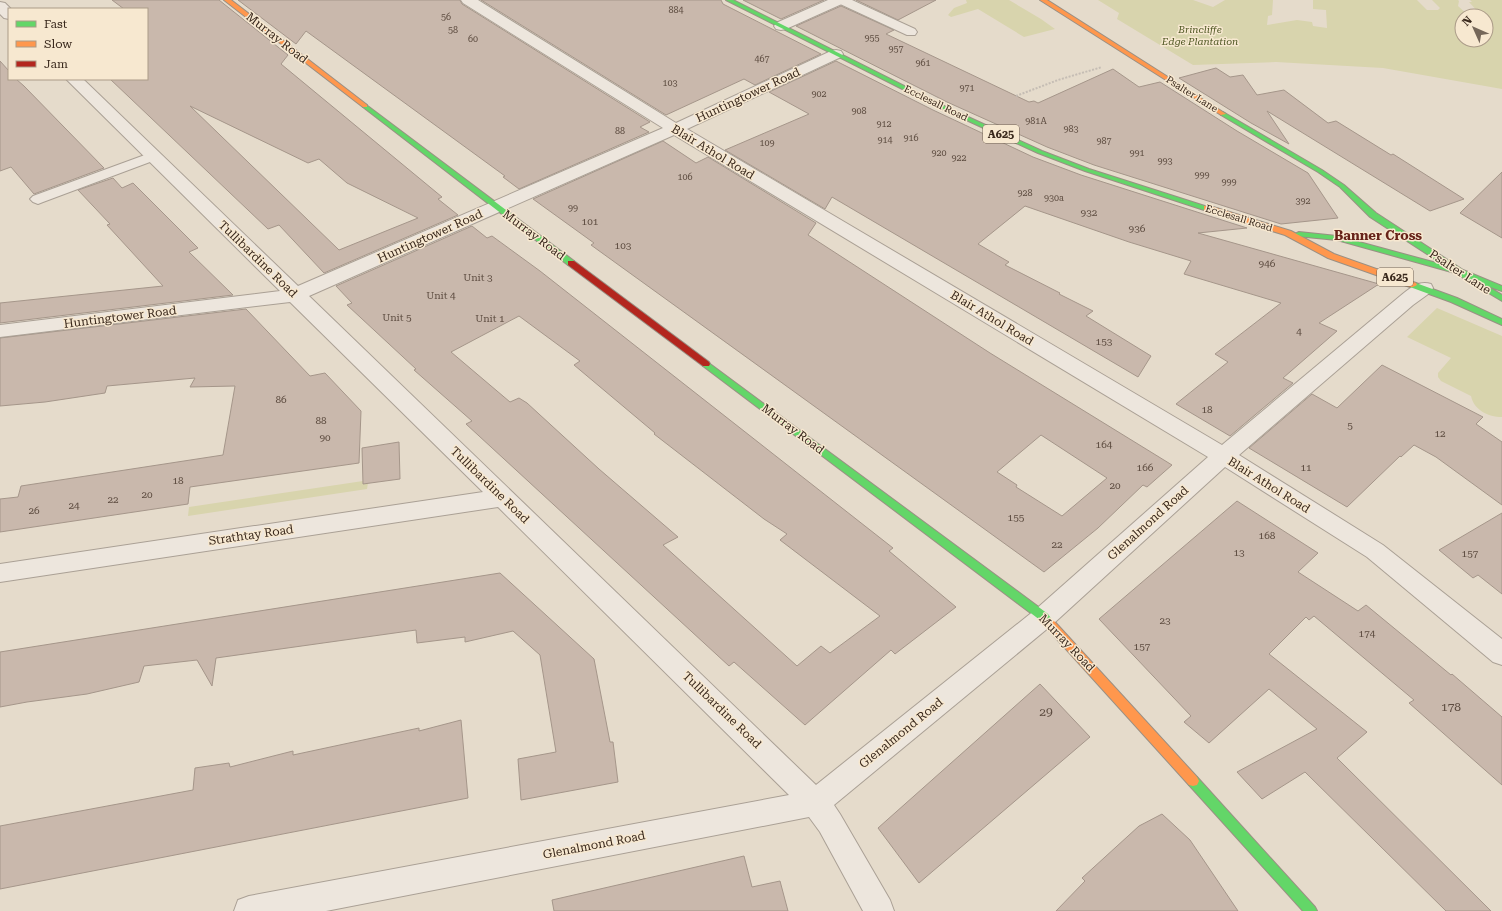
<svg xmlns="http://www.w3.org/2000/svg" width="1502" height="911" font-family="'Roboto Serif',serif">
	<style>
		.green { fill: #d8d4ad }
		.building { fill: #c9b8ac; stroke: #a5968a; fill-rule: evenodd }
		.lines { fill: none; stroke-linecap: round; stroke-linejoin: round }
		.lane-casing { stroke: #aaa095; stroke-width: 2 }
		.street-casing { stroke: #aaa095; stroke-width: 2 }
		.fast-casing { stroke: #9a9084; stroke-width: 2 }
		.slow-casing { stroke: #9a9084; stroke-width: 2 }
		.jam-casing { stroke: #9a9084; stroke-width: 2 }
		.path { stroke: #c5bdb4; stroke-width: 2; stroke-dasharray: 2 1.5; stroke-linecap: butt }
		.lane { fill: #ede6dd; fill-rule: evenodd }
		.street { fill: #ede6dd; fill-rule: evenodd }
		.fast { fill: #63d668; fill-rule: evenodd }
		.slow { fill: #ff974d; fill-rule: evenodd }
		.jam { fill: #b3261e; fill-rule: evenodd }
		.labels { text-anchor: middle; dominant-baseline: central; stroke-width: 3; stroke-linejoin: round; paint-order: stroke }
		.far-number-label { font-size: 9px; fill: #5d4c40 }
		.far-park-label { font-size: 10px; font-style: italic; fill: #4e5622; stroke: #f7e8d0 }
		.far-street-label { font-size: 10px; fill: #39281c; stroke: #f7e8d0 }
		.number-label { font-size: 10px; fill: #5d4c40 }
		.shield { fill: #f7e8d0; stroke: #726252; stroke-width: 1 }
		.shield-label { font-size: 11px; font-weight: bold; fill: #39281c }
		.street-label { font-size: 12px; fill: #39281c; stroke: #f7e8d0 }
		.near-number-label { font-size: 12px; fill: #5d4c40 }
		.neighbourhood-label { font-size: 13px; font-weight: bold; fill: #67231a; stroke: #f7e8d0 }
	</style>
	<rect width="100%" height="100%" fill="#e5dbcb"/>
	<path class="green" d="M966 0H1009L1041 19 1055 29 1024 37 978 9 951 17 948 15 954 8 967 3Z
		M1098 0H1193L1213 7 1225 0H1273L1272 15 1268 16 1267 25 1297 20 1312 22 1313 26 1327 28 1326 10 1313 9V0H1417L1427 10H1438L1440 8 1432 0H1458L1459 1 1458 6 1469 16H1462V40H1486V23H1492L1483 13H1479L1469 2H1472L1470 0H1502V89L1383 68 1276 62 1193 65 1117 19 1119 13Z
		M1437 308 1502 336V417C1488 417 1474 410 1471 396L1441 381 1438 377V373L1451 358 1407 337Z
		M363 481 368 483 367 489 188 516 189 507Z"/>
	<path class="building" d="M112 0H219L288 55 281 64 442 197 438 199 458 215 324 273 279 225 268 229 110 79H147V9H124ZM190 106 308 163 319 159 347 183 418 218 339 250Z
		M238 0H460L462 4 650 122 640 127 649 132 519 189 503 177 505 176 306 31 296 44Z
		M481 0H721L723 4 821 54 755 85 744 79 666 115Z
		M743 0H824L781 19Z
		M856 0H936L898 20Z
		M841 6 894 30 886 34 1029 102 1034 101 1038 103 1113 69 1139 87 1160 82 1237 131 1308 173 1338 218 1281 224 1094 165 1047 147 947 102 796 26Z
		M0 61 9 71V79H16L24 86 104 168 34 194 11 167 0 171Z
		M836 61 933 110 1033 157 1081 175 1247 228 1198 233 1379 284 1319 323 1337 331 1283 378 1293 383 1230 436 1176 404 1228 362 1215 354 1281 303 1184 274 1191 261 1129 242 1025 206 978 244 1009 262 1005 265 1060 293 1059 294 1093 311 1086 316 1151 356 1138 377 832 197 825 209 725 150 809 114 769 92Z
		M1216 68 1230 77 1243 75 1257 95 1284 90 1328 123 1336 121 1391 155 1393 154 1464 199 1430 211 1267 111 1289 144 1251 123 1179 78Z
		M663 141 696 163 708 157 816 223 808 235 990 353 1172 465 1147 487 1143 485 1098 528 1044 572 591 245 594 243 533 199ZM1041 435 1107 478 1062 516 1016 487 1017 485 997 472Z
		M1502 172V238L1460 213Z
		M113 178 122 188 133 183 198 248 189 252 233 295 0 323V303L163 286 107 225 110 224 78 190Z
		M472 226 487 238 492 236 540 271 893 548 889 551 956 607 895 654 891 650 805 725 734 662 729 666 466 424 472 421 414 370 416 369 347 305 352 303 336 286ZM519 316 580 361 574 365 655 433 654 434 764 519 787 534 780 540 880 616 830 653 821 646 797 666 663 545 678 537 599 469 527 403 519 398 510 402 451 352Z
		M246 309 310 376 325 373 361 411 359 463 190 487 188 504 0 532V499L18 497 21 486 223 455 235 386 190 387 195 378 107 386 105 393 45 402 0 406V338Z
		M1382 365 1483 417 1476 424 1502 442V505L1436 457 1414 445 1401 457 1400 456 1347 507 1249 448 1312 394 1337 408Z
		M399 442 400 479 363 484 362 448Z
		M1237 501 1318 553 1298 572 1358 611 1366 605 1451 675 1452 674 1502 717V785L1409 703 1414 700 1314 616 1309 620 1306 617 1269 654 1367 732 1337 758 1491 911H1446L1305 772 1262 799 1237 772 1317 729 1269 689 1209 743 1184 722 1191 716 1099 619Z
		M1502 513V594L1478 575 1473 578 1439 550Z
		M500 573 594 659 610 742H613L618 782 521 800 518 759 556 752 540 655 513 631 465 642V637L417 643 416 630 216 658 212 686 197 660 144 666 139 682 87 694 27 702 0 707V652Z
		M1040 684 1090 737 919 883 878 828Z
		M461 720 468 798 0 889V826L193 790 195 768 229 763 230 767 293 751V755L419 728V731Z
		M1162 814 1190 840 1238 911H1056L1085 881 1082 878 1139 826Z
		M744 856 752 887 780 881 788 911H554L552 900Z"/>
	<g class="lines">
		<g class="lane-casing">
			<path id="lane" d="M836 0H852L915 29 917 32 915 35H907L838 3Z
				M153 152 158 153 160 156 158 159 43 202 38 204 33 202 30 199 33 196Z"/>
		</g>
		<g class="street-casing">
			<path id="street" d="M461 0H478L676 123 831 51 836 50 841 51 843 54 841 57 687 129 1222 445 1399 297C1409 289 1418 280 1431 284L1433 288 1431 292 1413 305 1239 455 1383 545 1502 639V665L1493 662 1367 557 1225 467 1053 624 834 805 840 814 890 900 894 911H863L820 832 809 817 326 911H234L238 900 249 896 789 795 498 507 0 582V564L483 492 290 302 0 337V325L280 291 66 79H83L298 286 663 128 463 3ZM674 135 1208 457 1035 610 816 785 309 296Z
				M828 0H846L844 3 786 29 781 30 776 29 774 26 776 23Z
				M0 2 5 3 11 9H9V19L4 18 0 14Z"/>
		</g>
		<g class="fast-casing">
			<path id="fast" d="M726 0H733L942 105 1042 151 1089 169 1211 208 1210 210H1204L1085 171 1038 153 938 107Z
				M365 104 574 261V265H568L363 107V105Z
				M1223 112 1322 170 1344 185 1376 213 1463 270 1502 286V291L1487 286 1502 295V301L1455 273 1337 240 1296 236 1295 234 1299 232 1337 236 1444 265 1370 217 1340 187 1318 172 1221 115V113Z
				M1410 283H1416L1457 298 1502 319V325L1451 302 1410 287 1409 285Z
				M706 361 1048 614 1055 624 1054 627C1047 629 1044 625 1040 620L703 366 702 364 703 362Z
				M1193 776 1197 777 1315 907 1317 911H1303L1189 785 1187 781 1189 777Z"/>
		</g>
		<g class="slow-casing">
			<path id="slow" d="M224 0H231L367 105V107H363Z
				M1040 0H1047L1226 114 1221 115Z
				M1204 206H1210L1291 231 1334 254 1416 283 1417 285 1413 287H1410L1328 258 1285 235 1204 210Z
				M1050 620 1054 621 1197 777 1199 781 1197 785 1193 786 1189 785 1046 627 1045 624 1046 621Z"/>
		</g>
		<g class="jam-casing">
			<path id="jam" d="M568 261H574L709 362 710 364 709 366H703L568 265Z"/>
		</g>
		<path class="path" d="M1016 96 1058 80 1102 67"/>
		<use href="#lane" class="lane"/>
		<use href="#street" class="street"/>
		<use href="#fast" class="fast"/>
		<use href="#slow" class="slow"/>
		<use href="#jam" class="jam"/>
	</g>
	<g class="labels">
		<g class="far-number-label">
			<text x="676" y="10">884</text>
			<text x="446" y="17">56</text>
			<text x="453" y="30">58</text>
			<text x="872" y="38">955</text>
			<text x="473" y="39">60</text>
			<text x="896" y="49">957</text>
			<text x="762" y="59">467</text>
			<text x="923" y="63">961</text>
			<text x="670" y="83">103</text>
			<text x="967" y="88">971</text>
			<text x="819" y="94">902</text>
			<text x="859" y="111">908</text>
			<text x="1036" y="121">981A</text>
			<text x="884" y="124">912</text>
			<text x="1071" y="129">983</text>
			<text x="620" y="131">88</text>
			<text x="911" y="138">916</text>
			<text x="885" y="140">914</text>
			<text x="1104" y="141">987</text>
			<text x="767" y="143">109</text>
			<text x="939" y="153">920</text>
			<text x="1137" y="153">991</text>
			<text x="959" y="158">922</text>
			<text x="1165" y="161">993</text>
			<text x="1202" y="175">999</text>
			<text x="685" y="177">106</text>
			<text x="1229" y="182">999</text>
			<text x="1025" y="193">928</text>
			<text x="1054" y="198">930a</text>
			<text x="1303" y="201">392</text>
			<text x="573" y="208">99</text>
		</g>
		<g class="far-park-label">
			<text x="1200" y="29">Brincliffe<tspan x="1200" dy="12">Edge Plantation</tspan></text>
		</g>
		<g class="far-street-label">
			<text transform="translate(1192 94) rotate(32)">Psalter Lane</text>
			<text transform="translate(936 103) rotate(26)">Ecclesall Road</text>
			<text transform="translate(1239 218) rotate(17)">Ecclesall Road</text>
		</g>
		<g class="number-label">
			<text x="1089" y="212">932</text>
			<text x="590" y="221">101</text>
			<text x="1137" y="228">936</text>
			<text x="623" y="245">103</text>
			<text x="1267" y="263">946</text>
			<text x="478" y="277">Unit 3</text>
			<text x="441" y="295">Unit 4</text>
			<text x="397" y="317">Unit 5</text>
			<text x="490" y="318">Unit 1</text>
			<text x="1299" y="331">4</text>
			<text x="1104" y="341">153</text>
			<text x="281" y="399">86</text>
			<text x="1207" y="409">18</text>
			<text x="321" y="420">88</text>
			<text x="1350" y="425">5</text>
			<text x="1440" y="433">12</text>
			<text x="325" y="437">90</text>
			<text x="1104" y="444">164</text>
			<text x="1145" y="467">166</text>
			<text x="1306" y="467">11</text>
			<text x="178" y="480">18</text>
			<text x="1115" y="485">20</text>
			<text x="147" y="494">20</text>
			<text x="113" y="499">22</text>
			<text x="74" y="505">24</text>
			<text x="34" y="510">26</text>
			<text x="1016" y="517">155</text>
			<text x="1267" y="535">168</text>
			<text x="1057" y="544">22</text>
			<text x="1239" y="552">13</text>
			<text x="1470" y="553">157</text>
			<text x="1165" y="620">23</text>
			<text x="1367" y="633">174</text>
			<text x="1142" y="646">157</text>
		</g>
		<g class="shield">
			<rect x="983" y="125" width="36" height="18" rx="3"/>
			<rect x="1377" y="268" width="36" height="18" rx="3"/>
		</g>
		<g class="shield-label">
			<text x="1001" y="134">A625</text>
			<text x="1395" y="277">A625</text>
		</g>
		<g class="street-label">
			<text transform="translate(277 38) rotate(38)">Murray Road</text>
			<text transform="translate(748 95) rotate(-25)">Huntingtower Road</text>
			<text transform="translate(713 152) rotate(31)">Blair Athol Road</text>
			<text transform="translate(534 235) rotate(37)">Murray Road</text>
			<text transform="translate(430 236) rotate(-24)">Huntingtower Road</text>
			<text transform="translate(258 259) rotate(44)">Tullibardine Road</text>
			<text transform="translate(1460 272) rotate(33)">Psalter Lane</text>
			<text transform="translate(120 317) rotate(-7)">Huntingtower Road</text>
			<text transform="translate(992 318) rotate(31)">Blair Athol Road</text>
			<text transform="translate(793 429) rotate(37)">Murray Road</text>
			<text transform="translate(490 485) rotate(44)">Tullibardine Road</text>
			<text transform="translate(1269 485) rotate(32)">Blair Athol Road</text>
			<text transform="translate(1148 523) rotate(-42)">Glenalmond Road</text>
			<text transform="translate(251 535) rotate(-8)">Strathtay Road</text>
			<text transform="translate(1067 643) rotate(46)">Murray Road</text>
			<text transform="translate(722 710) rotate(44)">Tullibardine Road</text>
			<text transform="translate(901 733) rotate(-39)">Glenalmond Road</text>
			<text transform="translate(594 845) rotate(-11)">Glenalmond Road</text>
		</g>
		<g class="near-number-label">
			<text x="1451" y="707">178</text>
			<text x="1046" y="712">29</text>
		</g>
		<g class="neighbourhood-label">
			<text x="1378" y="235">Banner Cross</text>
		</g>
	</g>
	<rect x="8" y="8" width="140" height="72" fill="#f7e8d0" stroke="#ab9b88"/>
	<rect x="16" y="21" width="20" height="6" fill="#63d668" stroke="#ab9b88"/>
	<text x="44" y="28" font-size="12" fill="#39281c">Fast</text>
	<rect x="16" y="41" width="20" height="6" fill="#ff974d" stroke="#ab9b88"/>
	<text x="44" y="48" font-size="12" fill="#39281c">Slow</text>
	<rect x="16" y="61" width="20" height="6" fill="#b3261e" stroke="#ab9b88"/>
	<text x="44" y="68" font-size="12" fill="#39281c">Jam</text>
	<g transform="translate(1474 28) rotate(315)"><circle r="19" fill="#f7e8d0" stroke="#ab9b88"/>
	<path d="M0-3L7 15L0 10L-7 15Z" fill="#756759"/>
	<text y="-6" font-size="11" font-weight="bold" text-anchor="middle" fill="#39281c">N</text>
	</g>
</svg>
